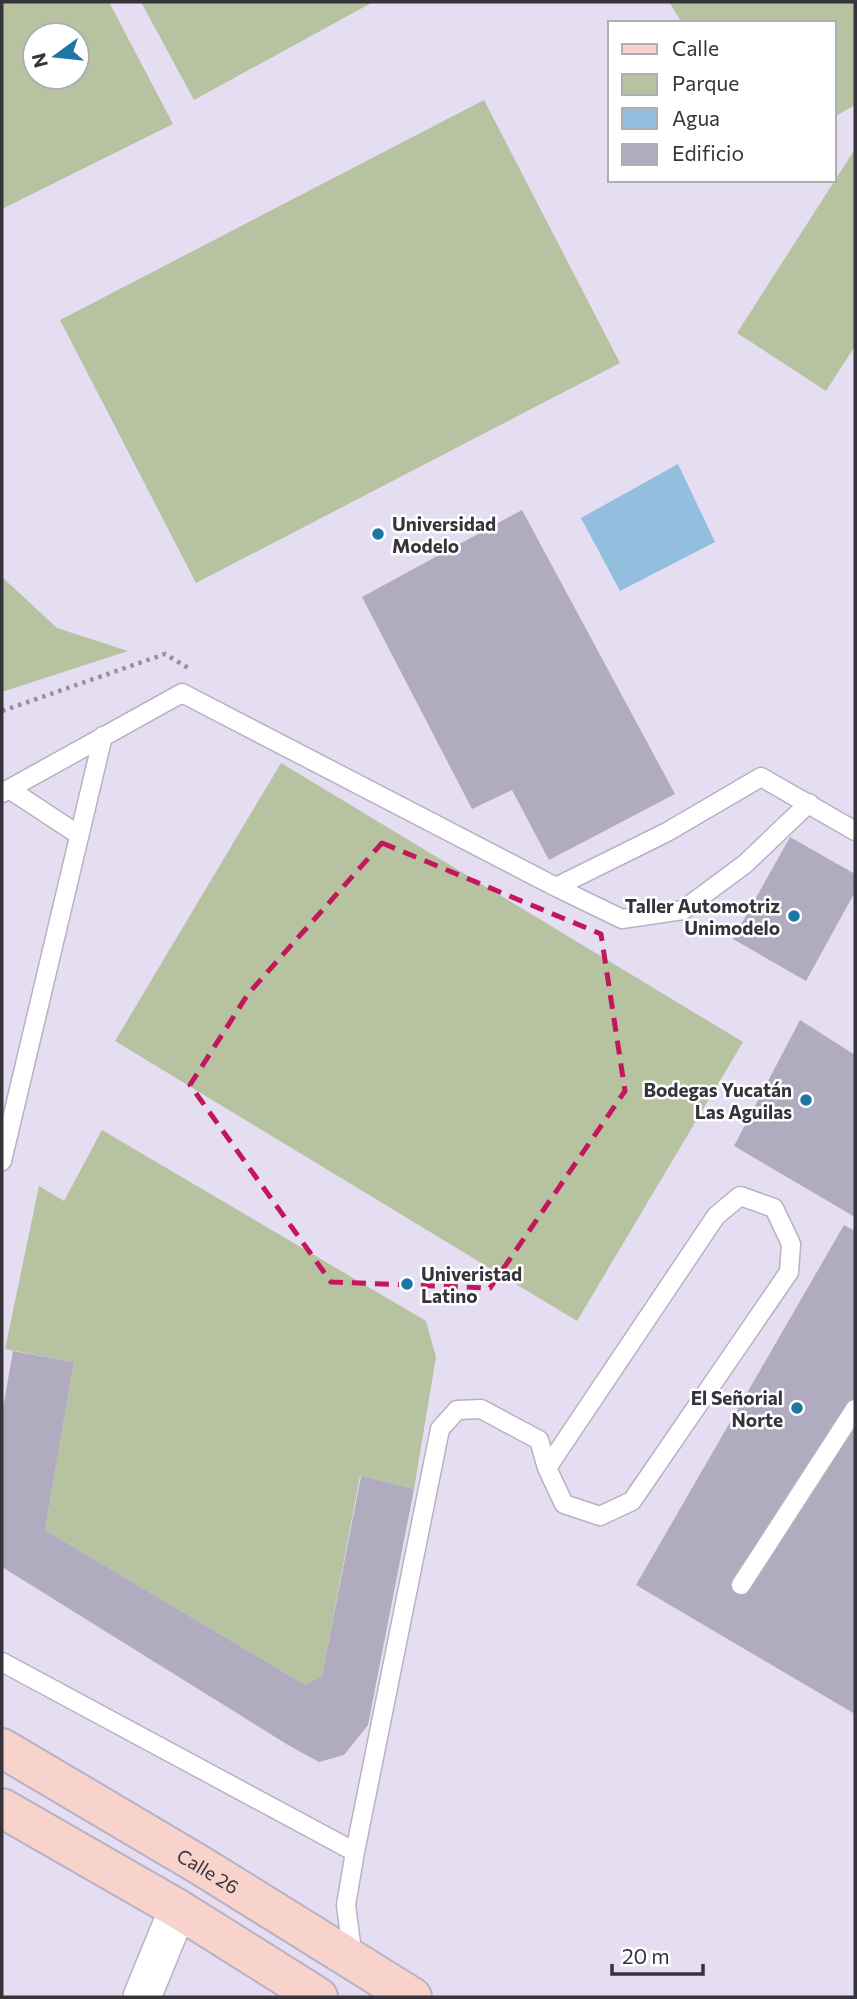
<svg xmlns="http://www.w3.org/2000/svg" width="857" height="1999" font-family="Commissioner,sans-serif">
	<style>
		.green { fill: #b7c2a1; fill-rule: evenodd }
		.water { fill: #93bedd }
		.building { fill: #b0abbf }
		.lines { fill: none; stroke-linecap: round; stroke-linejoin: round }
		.lane-casing { stroke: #b8b1c5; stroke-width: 21 }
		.street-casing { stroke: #b8b1c5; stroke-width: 40 }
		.secondary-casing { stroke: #b8b1c5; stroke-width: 42 }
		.path { stroke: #95909f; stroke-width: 4.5; stroke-dasharray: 3.5 5; stroke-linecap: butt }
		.lane { stroke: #fff; stroke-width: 18 }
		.street { stroke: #fff; stroke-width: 37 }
		.secondary { stroke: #f7d3cc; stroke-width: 38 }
		.marked { fill: none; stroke: #c2185b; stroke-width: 5; stroke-dasharray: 14 9; stroke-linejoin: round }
		.poi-dot { fill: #1e76a5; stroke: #fff; stroke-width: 2.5 }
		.labels { text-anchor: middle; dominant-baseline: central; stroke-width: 5; stroke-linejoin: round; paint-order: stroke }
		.poi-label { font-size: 19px; font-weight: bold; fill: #36333b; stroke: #fff; text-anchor: end }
		.street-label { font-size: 19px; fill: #36333b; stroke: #fff }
	</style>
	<rect width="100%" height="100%" fill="#e5def3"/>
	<path class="green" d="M2 2H109L173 124 2 209ZM77 35V77H35V35Z
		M141 2H373L194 100Z
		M669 2H855V105L834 117V23H682Z
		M484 100 620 363 196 583 60 320Z
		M855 149V346L826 391 737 333Z
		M2 577 57 628 128 651 2 692Z
		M281 763 743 1042 577 1321 115 1041Z
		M102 1130 426 1321 436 1357 414 1489 360 1476 322 1676 305 1685 45 1530 74 1362 5 1349 39 1186 64 1201Z"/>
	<path class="water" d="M678 464 715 542 620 591 581 518Z"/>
	<path class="building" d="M522 510 675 794 549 860 512 790 472 809 362 597Z
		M790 837 855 874V892L806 981 733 939Z
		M800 1020 855 1055V1217L734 1146Z
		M844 1225 855 1231V1714L636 1585Z
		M13 1351 74 1362 45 1530 305 1685 322 1676 361 1476 414 1489 368 1725 344 1755 319 1762 288 1745 2 1567V1414Z"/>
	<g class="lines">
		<g class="lane-casing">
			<path id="lane" d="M9 789 79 835
				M2 793 182 693 556 887 622 919 683 910 745 864 809 803
				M556 887 667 832 761 777 855 831
				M2 1161 103 736
				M741 1585 855 1409
				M2 1662 355 1852
				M353 1959 346 1905 355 1852 440 1429 457 1410 481 1409 539 1440 547 1468 564 1504 600 1516 632 1501 789 1272 791 1244 774 1208 740 1196 716 1216 547 1468"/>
		</g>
		<g class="street-casing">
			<path id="street" d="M142 1997 178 1909"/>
		</g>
		<g class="secondary-casing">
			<g id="secondary">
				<path id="s1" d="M2 1748 203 1867 412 1997"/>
				<path d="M2 1808 178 1909 318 1997"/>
			</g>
		</g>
		<path class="path" d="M2 711 165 654 190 669"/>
		<use href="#lane" class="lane"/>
		<use href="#street" class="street"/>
		<use href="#secondary" class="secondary"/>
	</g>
	<path class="marked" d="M382 843 601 934 625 1091 490 1288 331 1282 190 1085 248 994Z"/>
	<g class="poi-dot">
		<circle cx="378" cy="534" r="7"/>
		<circle cx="794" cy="916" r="7"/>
		<circle cx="806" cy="1100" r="7"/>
		<circle cx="407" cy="1284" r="7"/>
		<circle cx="797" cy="1408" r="7"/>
	</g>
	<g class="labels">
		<g class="poi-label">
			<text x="392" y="523" text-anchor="start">Universidad<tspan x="392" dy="22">Modelo</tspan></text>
			<text x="780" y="905">Taller Automotriz<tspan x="780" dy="22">Unimodelo</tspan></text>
			<text x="792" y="1089">Bodegas Yucatán<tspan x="792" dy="22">Las Aguilas</tspan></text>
			<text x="421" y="1273" text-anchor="start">Univeristad<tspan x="421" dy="22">Latino</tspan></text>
			<text x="783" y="1397">El Señorial<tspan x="783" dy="22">Norte</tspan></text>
		</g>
		<g class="street-label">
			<text stroke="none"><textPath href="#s1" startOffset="240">Calle 26</textPath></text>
		</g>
	</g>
	<rect width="857" height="1999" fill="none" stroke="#36333b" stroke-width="7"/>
	<rect x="608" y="21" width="228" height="161" fill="#ffffff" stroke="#afadb1" stroke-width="2"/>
	<rect x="622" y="44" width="35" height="10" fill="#f7d3cc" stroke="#afadb1" stroke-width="2"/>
	<text x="672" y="56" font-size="21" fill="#36333b">Calle</text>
	<rect x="622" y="74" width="35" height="21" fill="#b7c2a1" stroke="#afadb1" stroke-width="2"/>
	<text x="672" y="91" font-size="21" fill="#36333b">Parque</text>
	<rect x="622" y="108" width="35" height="21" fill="#93bedd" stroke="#afadb1" stroke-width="2"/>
	<text x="672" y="126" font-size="21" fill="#36333b">Agua</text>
	<rect x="622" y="144" width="35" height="21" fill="#b0abbf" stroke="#afadb1" stroke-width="2"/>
	<text x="672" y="161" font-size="21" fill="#36333b">Edificio</text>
	<g transform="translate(56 56) rotate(255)"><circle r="33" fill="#ffffff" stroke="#afadb1" stroke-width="2"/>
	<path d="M0-5L12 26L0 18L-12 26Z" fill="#1e76a5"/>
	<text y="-10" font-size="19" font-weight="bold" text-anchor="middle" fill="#36333b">N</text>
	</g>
	<path d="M612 1964v10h91v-10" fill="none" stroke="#36333b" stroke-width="3.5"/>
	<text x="622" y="1964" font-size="21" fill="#36333b" stroke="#ffffff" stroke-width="5" paint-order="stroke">20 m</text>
</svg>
